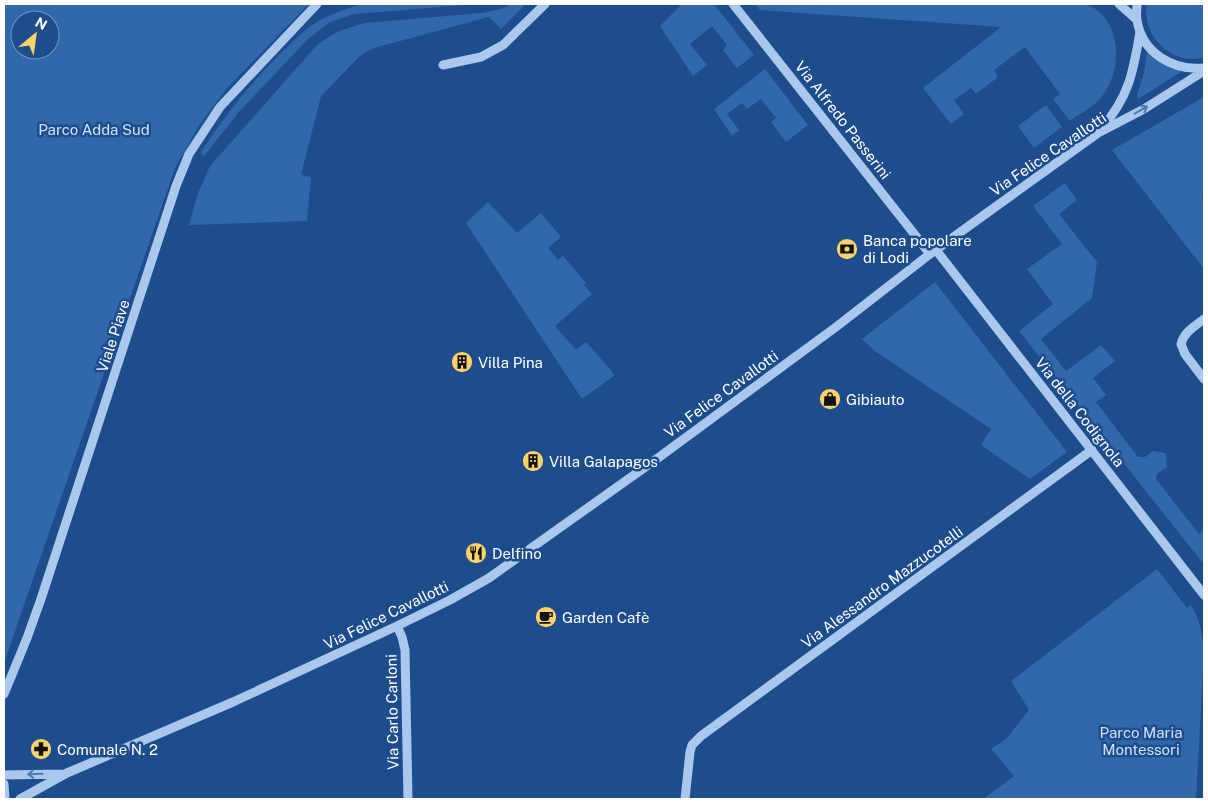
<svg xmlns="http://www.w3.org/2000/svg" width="1208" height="803" font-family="'Public Sans',sans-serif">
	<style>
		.green { fill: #3167ab; fill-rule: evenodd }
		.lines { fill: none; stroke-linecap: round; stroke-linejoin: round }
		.minor { stroke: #aac8ed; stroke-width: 9 }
		.oneway { stroke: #4e78af }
		.labels { text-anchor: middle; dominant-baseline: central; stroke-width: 5; stroke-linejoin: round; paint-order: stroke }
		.street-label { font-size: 15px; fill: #fff; stroke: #1d4d8d }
		.park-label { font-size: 15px; fill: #d0e2f9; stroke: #1d4d8d }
		.poi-label { font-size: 15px; fill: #fff; stroke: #1d4d8d; text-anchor: start }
	</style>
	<rect width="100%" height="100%" fill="#1d4d8d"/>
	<path class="green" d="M4 4H309L229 86 200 124 175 168 4 663ZM20 20H50V50H20Z
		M362 4H477L354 14 330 22 308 39 238 113 205 155 202 156 201 152C225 115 252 81 283 51 293 42 302 32 312 25 327 15 345 9 362 4Z
		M511 4H526L501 29 489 17 374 48 362 54 321 96 301 175 311 177 307 221 189 225 198 193 210 166 318 44 337 32 364 23 482 13 501 9Z
		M682 4H714L754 55 737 68 723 50 727 45 712 26 690 44 707 65 693 76 660 26Z
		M755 4H1086C1122 18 1123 68 1103 95 1096 106 1080 113 1070 121L1053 99 1060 94 1025 47 994 70 998 77 976 94 971 88 954 100 964 114 951 124 923 88 1001 27 760 10Z
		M1147 4H1204V58C1172 65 1141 37 1147 4Z
		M1147 52 1180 70 1181 72 1138 99 1137 95 1144 73Z
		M765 69 808 125 786 142 771 122 776 118 761 99 747 109 742 103 727 114 739 130 732 136 714 109Z
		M1204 97V193L1202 195 1204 199V269L1112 150Z
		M1046 105 1062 127 1034 148 1018 126Z
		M1065 183 1077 200 1059 214 1097 262 1092 298 1041 339 1066 371 1101 345 1115 361 1093 378 1106 395 1096 402 1138 457H1145L1153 451 1166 453 1167 467 1157 474 1156 479 1199 534 1204 530V560L1202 562 1019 331 1053 304 1027 269 1062 244 1033 206Z
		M488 202 517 233 541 213 561 237 548 248 558 260 563 256 586 283 584 285 592 294 555 326 576 350 586 342 615 375 582 399 466 223Z
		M935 282 1067 452 1030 479 981 445 991 429 875 351 862 339Z
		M1157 569 1187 608 1191 605C1200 620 1203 636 1204 653L1196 799H983L1014 776 991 749 1006 739 1029 710 1011 681Z"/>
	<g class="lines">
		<path class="minor" d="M733 4 930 254
			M1119 4 1137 20
			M1137 4C1137 9 1136 15 1137 20 1142 53 1173 71 1204 68
			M443 65 481 57 503 45 545 4
			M1101 129C1129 97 1133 73 1140 32
			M936 250 1204 595
			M1204 319C1195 326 1184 332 1181 344L1185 354 1204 379
			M397 626 402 637 405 650 408 799
			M4 694 27 638 41 599 176 186 189 154 220 107 317 4
			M4 775 64 774
			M4 784 5 799
			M20 799 67 773 233 702 397 626 450 600 489 578 658 458 836 327 930 254 1098 133 1144 109 1204 71
			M685 799 690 752 692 745 701 736 1092 450"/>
	</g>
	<defs><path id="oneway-shaft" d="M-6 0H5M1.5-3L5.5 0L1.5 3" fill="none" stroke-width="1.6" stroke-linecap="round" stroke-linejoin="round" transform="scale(1.25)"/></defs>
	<g class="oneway">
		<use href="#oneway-shaft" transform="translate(1141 110) rotate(-30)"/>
		<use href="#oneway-shaft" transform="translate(35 774) rotate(178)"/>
	</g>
	<defs>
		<g id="bank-disc" transform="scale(1.125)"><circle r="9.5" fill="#fcd369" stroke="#1d4d8d"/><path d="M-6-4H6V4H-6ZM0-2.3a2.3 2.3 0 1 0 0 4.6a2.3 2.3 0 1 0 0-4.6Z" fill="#111"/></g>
		<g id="building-disc" transform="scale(1.125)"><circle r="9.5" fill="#fcd369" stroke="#1d4d8d"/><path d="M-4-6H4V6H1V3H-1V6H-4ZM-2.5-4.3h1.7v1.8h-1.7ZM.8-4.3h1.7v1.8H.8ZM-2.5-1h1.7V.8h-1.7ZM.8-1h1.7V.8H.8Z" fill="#111"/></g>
		<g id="shop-disc" transform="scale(1.125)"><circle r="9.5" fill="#fcd369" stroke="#1d4d8d"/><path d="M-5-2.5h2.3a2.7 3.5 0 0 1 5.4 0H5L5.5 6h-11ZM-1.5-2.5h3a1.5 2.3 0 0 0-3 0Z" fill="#111"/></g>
		<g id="restaurant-disc" transform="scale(1.125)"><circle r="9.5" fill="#fcd369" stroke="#1d4d8d"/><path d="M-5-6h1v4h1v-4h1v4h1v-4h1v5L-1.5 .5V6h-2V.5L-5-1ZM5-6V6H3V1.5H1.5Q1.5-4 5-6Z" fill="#111"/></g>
		<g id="cafe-disc" transform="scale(1.125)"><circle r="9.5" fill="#fcd369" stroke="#1d4d8d"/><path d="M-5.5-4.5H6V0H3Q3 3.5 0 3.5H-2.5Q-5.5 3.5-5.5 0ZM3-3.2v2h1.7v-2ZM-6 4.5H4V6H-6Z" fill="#111"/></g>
		<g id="pharmacy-disc" transform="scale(1.125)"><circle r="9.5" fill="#fcd369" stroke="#1d4d8d"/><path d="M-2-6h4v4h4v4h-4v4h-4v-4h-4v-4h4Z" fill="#111"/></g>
	</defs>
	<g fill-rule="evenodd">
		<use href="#bank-disc" x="847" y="249"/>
		<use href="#building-disc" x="462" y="362"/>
		<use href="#shop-disc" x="830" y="399"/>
		<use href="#building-disc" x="533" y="461"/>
		<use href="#restaurant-disc" x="476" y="553"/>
		<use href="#cafe-disc" x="546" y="617"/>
		<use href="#pharmacy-disc" x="41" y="749"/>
	</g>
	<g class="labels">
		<g class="street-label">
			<text transform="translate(843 120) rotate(52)">Via Alfredo Passerini</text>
			<text transform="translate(1048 154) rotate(-34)">Via Felice Cavallotti</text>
			<text transform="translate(113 336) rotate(-72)">Viale Piave</text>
			<text transform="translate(721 394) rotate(-36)">Via Felice Cavallotti</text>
			<text transform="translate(1080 412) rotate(52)">Via della Codignola</text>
			<text transform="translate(882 587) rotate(-36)">Via Alessandro Mazzucotelli</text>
			<text transform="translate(386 615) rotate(-26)">Via Felice Cavallotti</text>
			<text transform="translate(392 712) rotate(-91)">Via Carlo Carloni</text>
		</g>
		<g class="park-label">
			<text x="94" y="129">Parco Adda Sud</text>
			<text x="1141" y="732">Parco Maria<tspan x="1141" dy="17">Montessori</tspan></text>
		</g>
		<g class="poi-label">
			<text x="863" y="240">Banca popolare<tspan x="863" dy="17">di Lodi</tspan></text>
			<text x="478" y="362">Villa Pina</text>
			<text x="846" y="399">Gibiauto</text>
			<text x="549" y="461">Villa Galapagos</text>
			<text x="492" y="553">Delfino</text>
			<text x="562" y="617">Garden Cafè</text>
			<text x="57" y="749">Comunale N. 2</text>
		</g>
	</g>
	<rect width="1208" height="803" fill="none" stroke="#ffffff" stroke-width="10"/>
	<g transform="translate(35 35) rotate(29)"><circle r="24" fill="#1d4d8d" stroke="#7794bb"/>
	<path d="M0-4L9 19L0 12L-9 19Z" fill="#fcd369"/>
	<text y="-8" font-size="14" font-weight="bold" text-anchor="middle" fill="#ffffff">N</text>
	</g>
</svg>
